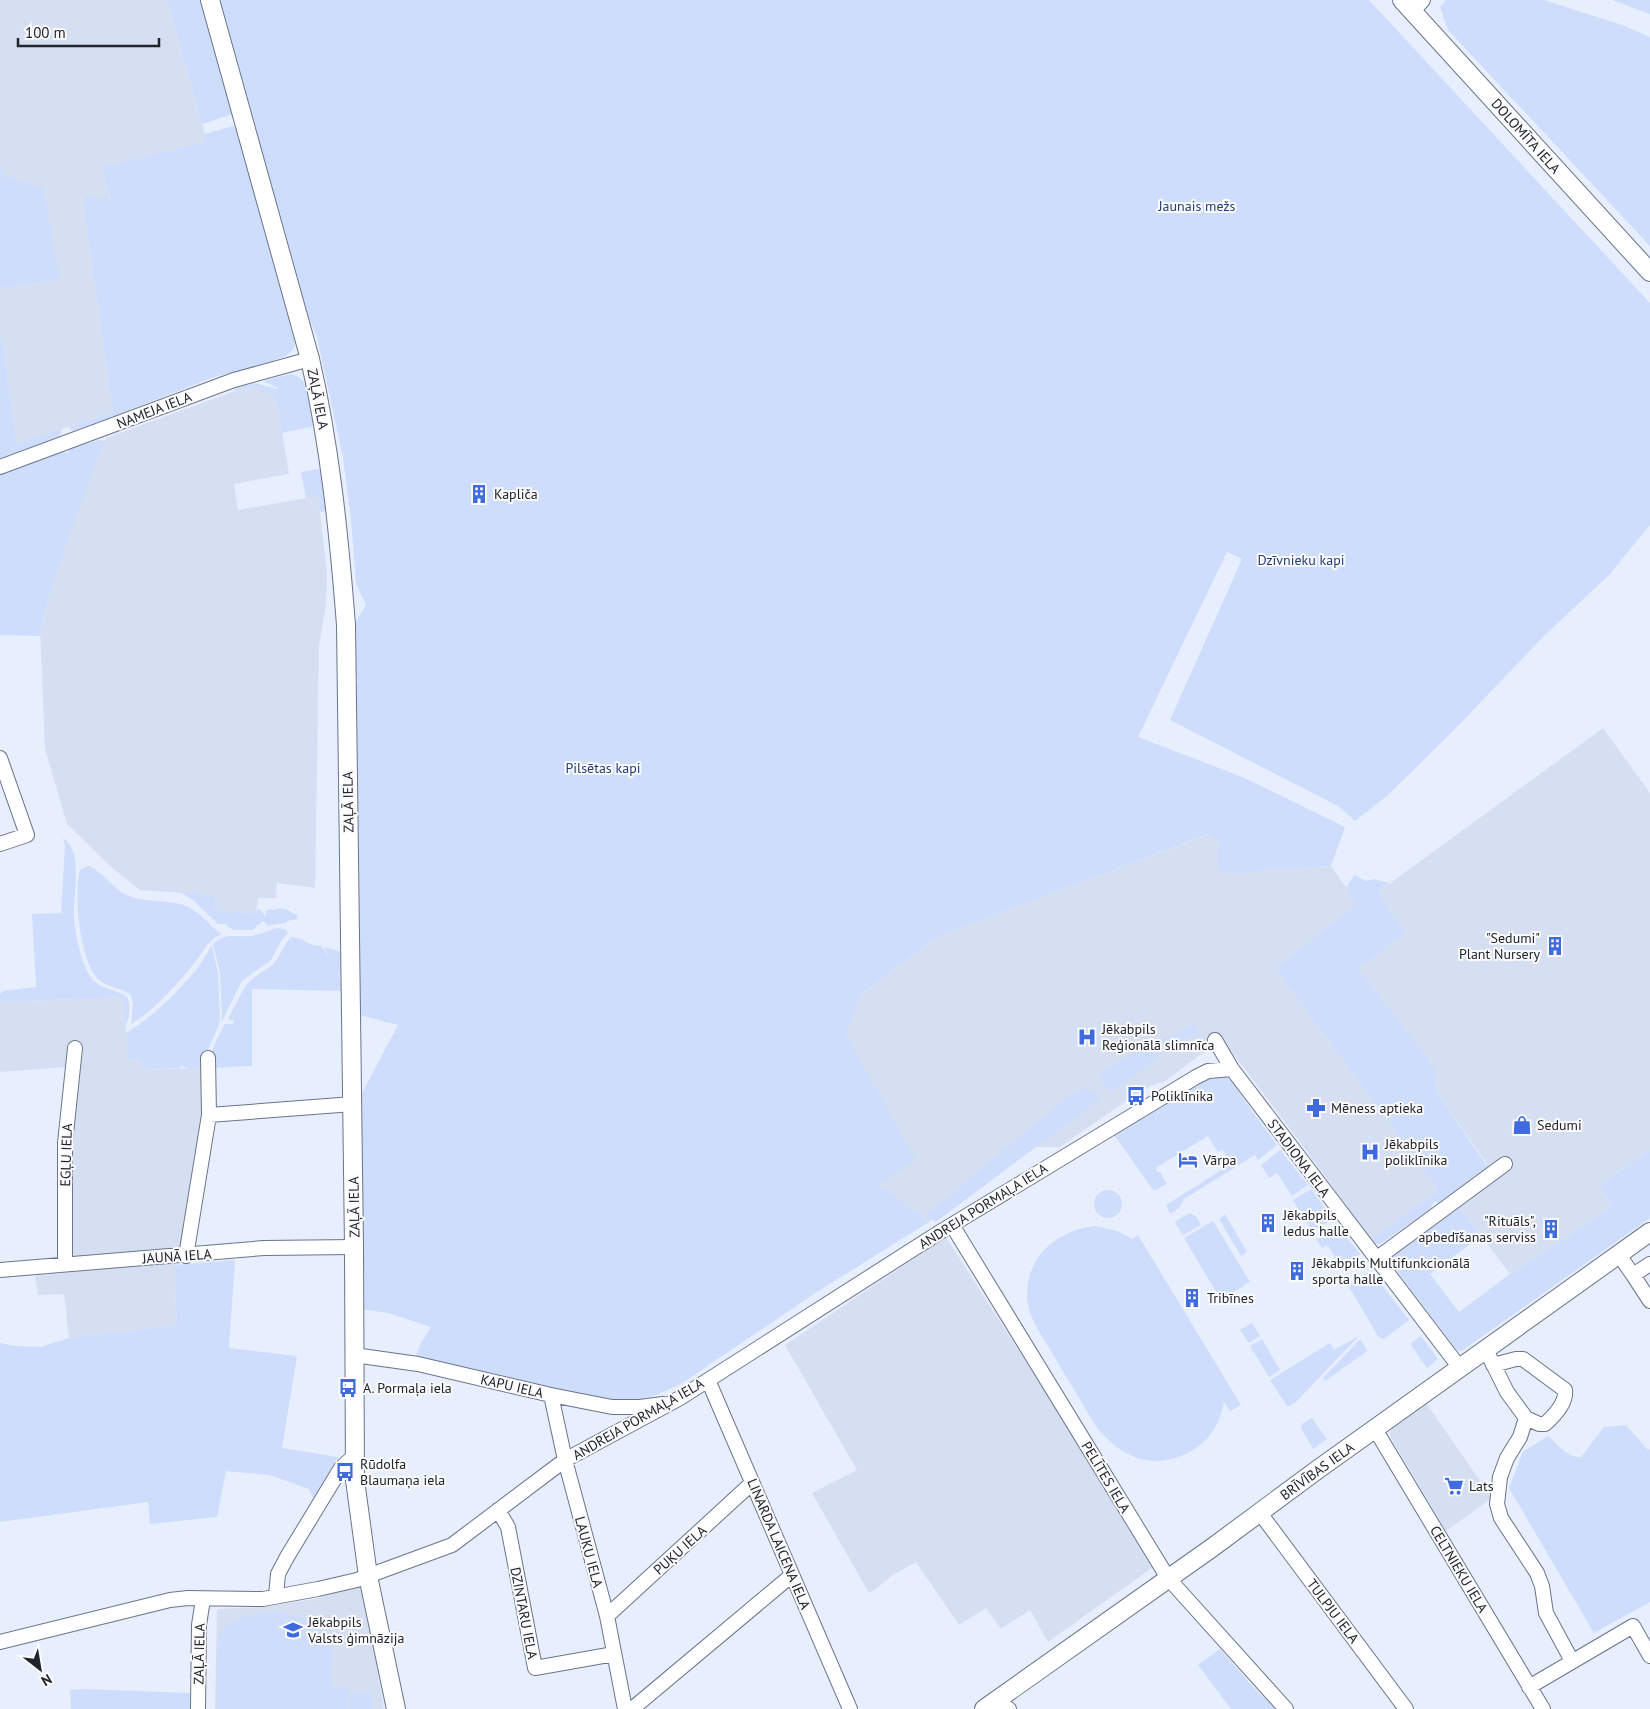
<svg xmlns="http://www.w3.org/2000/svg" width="1650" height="1709" font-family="'PT Sans',sans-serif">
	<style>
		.built { fill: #d6dff2 }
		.green { fill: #cfddfc }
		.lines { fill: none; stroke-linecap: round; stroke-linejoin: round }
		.minor-casing { stroke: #6a748a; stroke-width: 16 }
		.major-casing { stroke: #6a748a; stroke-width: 20 }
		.minor { stroke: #fff; stroke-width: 14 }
		.major { stroke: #fff; stroke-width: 18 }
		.labels { text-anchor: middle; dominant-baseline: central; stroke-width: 4; stroke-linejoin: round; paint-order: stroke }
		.street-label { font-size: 14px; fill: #20242d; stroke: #fbfbfb }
		.park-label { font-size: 14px; fill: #223b7c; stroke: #fbfbfb }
		.poi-label { font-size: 14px; fill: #20242d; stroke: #fbfbfb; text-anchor: start }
	</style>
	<rect width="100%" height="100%" fill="#e7eefd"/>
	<path class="built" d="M0 0H167L207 142 101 167 111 201 82 195 113 412 17 444 0 328V288L60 280 3 175 0 162Z
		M257 387 263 389 277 401 289 474 234 484 238 510 318 496 327 572 326 605 319 645 315 888 277 883 276 898H258L256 914 215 909 214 895 140 890 110 866 67 824 45 749 40 628 58 569 81 499 106 438 235 391Z
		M1603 728 1650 793V1150L1599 1186 1612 1206 1510 1274 1450 1194 1486 1169 1487 1164 1438 1094 1435 1082 1436 1071 1358 968 1406 934 1378 892Z
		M1209 834 1219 841 1217 859 1242 874 1262 870 1331 866 1358 904 1275 968 1439 1190 1371 1240 1303 1146 1222 1039 1165 1081 1150 1086 1126 1101 1060 1147H1033L929 1222 878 1184 846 1034 860 995 937 937Z
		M125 997 127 1059 141 1060 142 1069 205 1068 199 1158 189 1193 186 1235 174 1265 177 1325 69 1338 64 1294 38 1295 35 1276 74 1272 71 1255 65 1180 80 1066 0 1072V1002Z
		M946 1237 1156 1565 1048 1642 1030 1610 1001 1629 986 1608 959 1625 916 1562 891 1576 876 1589 869 1593 812 1493 857 1470 785 1345Z
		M1426 1403 1492 1498 1446 1531 1391 1438 1390 1433 1392 1428Z
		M360 1587 374 1651 384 1709H215L217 1609 264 1607 314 1599Z"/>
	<path class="green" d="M167 0H201L233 114 202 124Z
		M220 0H1369L1650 303V525L1609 575 1544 636 1455 729 1388 795 1355 821 1338 806 1170 720 1242 559 1227 552 1138 737 1245 778 1345 827 1331 866 1262 870 1242 874 1219 872 1217 859 1219 842 1208 834 937 937 860 995 846 1035 916 1160 879 1184 929 1222 817 1292 681 1384 654 1396 630 1401 600 1399 415 1358 421 1343 431 1327 388 1313 360 1309 359 1099 398 1025 359 1015 354 696 358 679 354 677 355 651 351 650 355 623 366 605 356 584 351 520 343 458 317 337 309 318Z
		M1446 0H1544L1622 25 1650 37V246L1448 30 1440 7Z
		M1612 0H1650V14Z
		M233 126 238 130 296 337C296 352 287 356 274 360V363L231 375 229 373 211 378 104 420 72 431 69 427 113 412 82 195 111 200 101 167 206 142 205 134Z
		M0 162 3 175 43 188 60 280 0 288Z
		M0 328 17 444 61 429C62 435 58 438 54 441L0 459Z
		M291 374C310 378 310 401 314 418L309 413V414L313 419 315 426 282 433 277 401C258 385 259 386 235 391V388L255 383 277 389 278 388 263 381Z
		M99 440 105 441C80 502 59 564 40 628L41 636 0 635V474L62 452 68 453 70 447C81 444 90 444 99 440Z
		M318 469 321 470 328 511 320 512 318 496 306 498 301 472Z
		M63 838C84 851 73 893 74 914 74 931 82 968 93 980 102 990 117 989 127 997 131 1005 130 1019 125 1026L124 997 0 1002V994L3 991 36 987 32 914 61 913 65 845Z
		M88 866C99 868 113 888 125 894 145 905 172 897 192 909 203 915 211 928 222 934 207 940 203 953 193 965 175 986 155 1010 131 1024L133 1004 131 995C121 987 106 988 97 978 80 960 73 893 80 870Z
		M1354 875 1366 881 1374 879 1389 883 1378 892 1406 934 1358 968 1437 1071 1435 1082 1438 1094 1487 1166 1486 1169 1438 1203 1436 1201 1431 1205 1432 1208 1380 1244H1374L1371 1240 1439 1190 1275 968 1357 904 1346 888Z
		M180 892 214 895 215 909 256 914 257 909 260 910 265 916 266 914 265 911 270 909 274 910C284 906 288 911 297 915L298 919 287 921 286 923C282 923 269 926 268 926 266 924 265 922 262 921L260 924 256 926 255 928 252 930H233L225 924H218L193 900Z
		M279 928 286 930 288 933 281 941 271 960 242 981 221 1023 222 1018 220 973 213 944C226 931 240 939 256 935 264 933 271 929 279 928Z
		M292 937C303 937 307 946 321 946 331 957 343 976 341 991L252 989V1066L209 1068C210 1051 217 1039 225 1024H233L234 1020H230L228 1018C236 1006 240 992 250 981 258 973 271 969 277 959 282 952 285 942 292 937Z
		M212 946 218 973 220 1018 219 1025 206 1054 205 1068H186L181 1065 180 1068 142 1069 141 1060 127 1059 126 1033C154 1016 179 991 199 966 204 959 207 952 212 946Z
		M324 947 342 952V979Z
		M1193 1025 1196 1026 1201 1038 1192 1034 1169 1049 1165 1047 1161 1040Z
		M1153 1042 1158 1052 1157 1059 1111 1092 1101 1080 1100 1073Z
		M1210 1075H1228L1247 1104 1277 1145 1258 1160 1255 1155 1184 1199 1179 1208 1170 1214 1166 1205 1231 1164 1223 1150 1218 1152 1208 1136 1157 1167 1156 1171 1160 1172 1167 1184 1154 1191 1114 1135 1115 1132Z
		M1084 1088 1096 1092 1100 1099 936 1222 926 1215 1071 1094Z
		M1280 1150 1308 1185 1292 1196 1277 1173 1269 1178 1261 1165Z
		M1650 1150V1218L1463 1350 1459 1351 1456 1349 1385 1255 1457 1203 1481 1236 1430 1274 1459 1312 1510 1274 1612 1206 1599 1186Z
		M1311 1189 1333 1219 1312 1231 1293 1200Z
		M1094 1204a14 14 0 1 1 28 0a14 14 0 1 1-28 0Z
		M1189 1213 1196 1216 1201 1225 1183 1235 1175 1223 1177 1220Z
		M1225 1214 1247 1252 1241 1256 1219 1219Z
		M1213 1221 1250 1282 1221 1300 1184 1238Z
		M1095 1226 1118 1231 1132 1239 1138 1235 1241 1405 1230 1411 1224 1402C1222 1412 1219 1422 1213 1431 1195 1457 1158 1469 1130 1455 1117 1449 1106 1438 1097 1428L1037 1328C1031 1317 1026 1304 1027 1291 1029 1253 1060 1230 1095 1226Z
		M1338 1226 1360 1254 1341 1268 1328 1245 1322 1248 1316 1239Z
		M235 1260 229 1348 297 1356 282 1448 338 1457 313 1499 309 1489 270 1475 226 1471 217 1517 150 1524 148 1502 0 1522V1343L15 1346 40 1347 69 1338 177 1325 174 1265Z
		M1371 1271 1409 1320 1384 1339 1380 1338 1378 1336 1349 1287V1284Z
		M1252 1323 1260 1336 1249 1343 1240 1330Z
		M1359 1336 1296 1402 1290 1406H1287L1270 1380 1330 1343 1334 1350Z
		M1421 1336 1438 1359 1427 1368 1411 1345 1412 1342Z
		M1262 1339 1280 1370 1269 1377 1250 1346Z
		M1360 1339 1367 1350 1366 1352 1325 1381 1323 1378Z
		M1312 1418 1327 1439 1313 1449 1301 1428 1302 1424Z
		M1626 1425 1648 1450 1650 1449V1602L1594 1633 1509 1488 1523 1452 1548 1436C1558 1444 1567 1458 1581 1457L1604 1427Z
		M274 1612C292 1613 313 1618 324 1633L325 1622H333L331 1688H348V1709H217C217 1693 217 1678 217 1662 217 1654 216 1644 219 1636 227 1616 256 1614 274 1612Z
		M1220 1649 1254 1688 1277 1709H1231L1198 1665Z
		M83 1689 190 1693V1709H71L70 1690Z
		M350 1693H372V1709H350Z"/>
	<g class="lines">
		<g class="minor-casing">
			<path id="minor" d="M1413 11 1423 0
				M0 467 234 380 310 359
				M0 758 27 835 0 844
				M1215 1040 1232 1069 1460 1368
				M208 1058 209 1115
				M952 1225 1168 1578 1286 1709
				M1619 1255 1633 1275
				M186 1256 209 1115 353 1104
				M1376 1259 1505 1164
				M65 1263V1143L75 1048
				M1650 1264 1633 1275 1650 1301
				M0 1270 264 1248 354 1247
				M1486 1350 1507 1392 1526 1418 1520 1437 1507 1458 1500 1477 1497 1504 1501 1518 1537 1573 1542 1586 1546 1613 1572 1661
				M354 1355 418 1364 551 1395 612 1407H640L663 1404
				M1493 1365 1516 1359H1523L1565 1390C1567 1402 1554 1416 1545 1424H1539L1526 1418
				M708 1380 850 1709
				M551 1395 565 1460 607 1616 625 1709
				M1375 1429 1543 1709
				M498 1510 508 1527 535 1668 614 1654
				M1260 1513 1406 1709
				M276 1596 278 1574 287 1557 341 1468 355 1455
				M607 1616 752 1483
				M0 1642 170 1600 188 1598 263 1599 318 1589 357 1580 452 1545 565 1460 680 1398 940 1232 1196 1077 1208 1071 1232 1069
				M1529 1687 1633 1626 1650 1656
				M996 1700 1009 1709
				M198 1709 199 1625 203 1599
				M632 1709 792 1575"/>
		</g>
		<g class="major-casing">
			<path id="major" d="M210 0 310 359C330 446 339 535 346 625L354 1247 355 1480 368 1576 396 1709
				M1402 0 1650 272
				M984 1709 1213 1547 1317 1470 1650 1232"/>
		</g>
		<use href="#minor" class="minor"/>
		<use href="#major" class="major"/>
	</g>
	<defs>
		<g id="building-bare" transform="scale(1.5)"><path d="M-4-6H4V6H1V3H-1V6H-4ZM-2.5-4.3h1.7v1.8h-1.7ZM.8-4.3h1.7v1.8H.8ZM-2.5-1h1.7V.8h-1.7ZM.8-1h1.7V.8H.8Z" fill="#406bdc" stroke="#fbfbfb" stroke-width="2.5" paint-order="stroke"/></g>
		<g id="hospital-bare" transform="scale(1.5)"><path d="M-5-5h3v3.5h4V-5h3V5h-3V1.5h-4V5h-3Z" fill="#406bdc" stroke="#fbfbfb" stroke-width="2.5" paint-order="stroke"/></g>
		<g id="bus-bare" transform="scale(1.5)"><path d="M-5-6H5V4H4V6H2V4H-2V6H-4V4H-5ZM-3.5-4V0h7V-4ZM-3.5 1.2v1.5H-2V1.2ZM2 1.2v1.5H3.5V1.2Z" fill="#406bdc" stroke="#fbfbfb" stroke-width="2.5" paint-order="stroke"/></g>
		<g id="pharmacy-bare" transform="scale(1.5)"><path d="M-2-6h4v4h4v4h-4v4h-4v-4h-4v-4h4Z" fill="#406bdc" stroke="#fbfbfb" stroke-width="2.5" paint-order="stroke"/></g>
		<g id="shop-bare" transform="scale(1.5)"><path d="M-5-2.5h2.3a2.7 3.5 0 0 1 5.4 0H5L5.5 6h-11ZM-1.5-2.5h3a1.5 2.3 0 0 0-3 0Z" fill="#406bdc" stroke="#fbfbfb" stroke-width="2.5" paint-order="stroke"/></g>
		<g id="hotel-bare" transform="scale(1.5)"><path d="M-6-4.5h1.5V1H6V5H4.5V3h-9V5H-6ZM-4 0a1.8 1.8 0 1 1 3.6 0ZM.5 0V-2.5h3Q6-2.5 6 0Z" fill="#406bdc" stroke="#fbfbfb" stroke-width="2.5" paint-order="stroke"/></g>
		<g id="supermarket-bare" transform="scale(1.5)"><path d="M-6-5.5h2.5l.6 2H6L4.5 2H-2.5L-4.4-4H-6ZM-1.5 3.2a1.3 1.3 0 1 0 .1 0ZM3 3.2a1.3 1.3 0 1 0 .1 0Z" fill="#406bdc" stroke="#fbfbfb" stroke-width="2.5" paint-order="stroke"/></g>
		<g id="school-bare" transform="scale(1.5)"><path d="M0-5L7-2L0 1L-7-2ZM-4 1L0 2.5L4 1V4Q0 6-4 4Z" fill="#406bdc" stroke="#fbfbfb" stroke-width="2.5" paint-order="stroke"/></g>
	</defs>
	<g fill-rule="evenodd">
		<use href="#building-bare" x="479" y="494"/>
		<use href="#building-bare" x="1555" y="946"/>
		<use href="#hospital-bare" x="1087" y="1037"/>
		<use href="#bus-bare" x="1136" y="1096"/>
		<use href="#pharmacy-bare" x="1316" y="1108"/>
		<use href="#shop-bare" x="1522" y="1125"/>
		<use href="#hospital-bare" x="1370" y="1152"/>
		<use href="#hotel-bare" x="1188" y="1160"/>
		<use href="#building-bare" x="1268" y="1223"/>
		<use href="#building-bare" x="1551" y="1229"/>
		<use href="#building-bare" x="1297" y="1271"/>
		<use href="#building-bare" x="1192" y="1298"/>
		<use href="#bus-bare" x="348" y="1388"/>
		<use href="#bus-bare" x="345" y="1472"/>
		<use href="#supermarket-bare" x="1454" y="1486"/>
		<use href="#school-bare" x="293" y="1630"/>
	</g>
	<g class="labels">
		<g class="street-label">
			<text transform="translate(1526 136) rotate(48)">DOLOMĪTA IELA</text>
			<text transform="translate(318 399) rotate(79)">ZAĻĀ IELA</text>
			<text transform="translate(154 410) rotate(-21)">NAMEJA IELA</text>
			<text transform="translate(348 802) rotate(-91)">ZAĻĀ IELA</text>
			<text transform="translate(66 1155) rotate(-88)">EGĻU IELA</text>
			<text transform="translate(1299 1158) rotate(53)">STADIONA IELA</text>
			<text transform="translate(983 1206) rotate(-32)">ANDREJA PORMAĻA IELA</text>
			<text transform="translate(354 1207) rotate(-91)">ZAĻĀ IELA</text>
			<text transform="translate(177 1256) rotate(-4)">JAUNĀ IELA</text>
			<text transform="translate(512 1386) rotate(13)">KAPU IELA</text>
			<text transform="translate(638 1419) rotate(-30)">ANDREJA PORMAĻA IELA</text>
			<text transform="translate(1317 1471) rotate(-36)">BRĪVĪBAS IELA</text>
			<text transform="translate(1106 1477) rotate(59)">PELĪTES IELA</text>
			<text transform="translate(779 1544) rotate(67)">LINARDA LAICENA IELA</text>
			<text transform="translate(680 1550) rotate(-42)">PUĶU IELA</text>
			<text transform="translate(589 1552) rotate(75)">LAUKU IELA</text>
			<text transform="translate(1459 1569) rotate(59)">CELTNIEKU IELA</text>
			<text transform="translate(1333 1611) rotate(53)">TULPJU IELA</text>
			<text transform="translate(524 1613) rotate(79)">DZINTARU IELA</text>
			<text transform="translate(199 1654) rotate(-89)">ZAĻĀ IELA</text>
		</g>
		<g class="park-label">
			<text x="1197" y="206">Jaunais mežs</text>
			<text x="1301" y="560">Dzīvnieku kapi</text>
			<text x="603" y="768">Pilsētas kapi</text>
		</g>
		<g class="poi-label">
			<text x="494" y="494">Kapliča</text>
			<text x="1540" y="938" text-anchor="end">"Sedumi"<tspan x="1540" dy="16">Plant Nursery</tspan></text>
			<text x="1102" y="1029">Jēkabpils<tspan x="1102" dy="16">Reģionālā slimnīca</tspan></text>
			<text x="1151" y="1096">Poliklīnika</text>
			<text x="1331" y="1108">Mēness aptieka</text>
			<text x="1537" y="1125">Sedumi</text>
			<text x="1385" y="1144">Jēkabpils<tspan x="1385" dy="16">poliklīnika</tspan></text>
			<text x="1203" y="1160">Vārpa</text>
			<text x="1283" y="1215">Jēkabpils<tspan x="1283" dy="16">ledus halle</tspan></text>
			<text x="1536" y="1221" text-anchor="end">"Rituāls",<tspan x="1536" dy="16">apbedīšanas serviss</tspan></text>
			<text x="1312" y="1263">Jēkabpils Multifunkcionālā<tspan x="1312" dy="16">sporta halle</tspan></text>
			<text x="1207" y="1298">Tribīnes</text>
			<text x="363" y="1388">A. Pormaļa iela</text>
			<text x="360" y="1464">Rūdolfa<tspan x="360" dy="16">Blaumaņa iela</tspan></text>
			<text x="1469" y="1486">Lats</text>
			<text x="308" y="1622">Jēkabpils<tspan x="308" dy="16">Valsts ģimnāzija</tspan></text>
		</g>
	</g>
	<g transform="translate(40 1669) rotate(149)" stroke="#fbfbfb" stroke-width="4" paint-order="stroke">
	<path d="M0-4L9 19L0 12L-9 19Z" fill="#20242d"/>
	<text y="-8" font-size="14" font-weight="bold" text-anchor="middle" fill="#20242d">N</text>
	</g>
	<path d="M18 38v8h141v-8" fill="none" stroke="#20242d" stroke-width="2.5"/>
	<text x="25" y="38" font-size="15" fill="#20242d" stroke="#fbfbfb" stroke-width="4" paint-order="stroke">100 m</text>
</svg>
